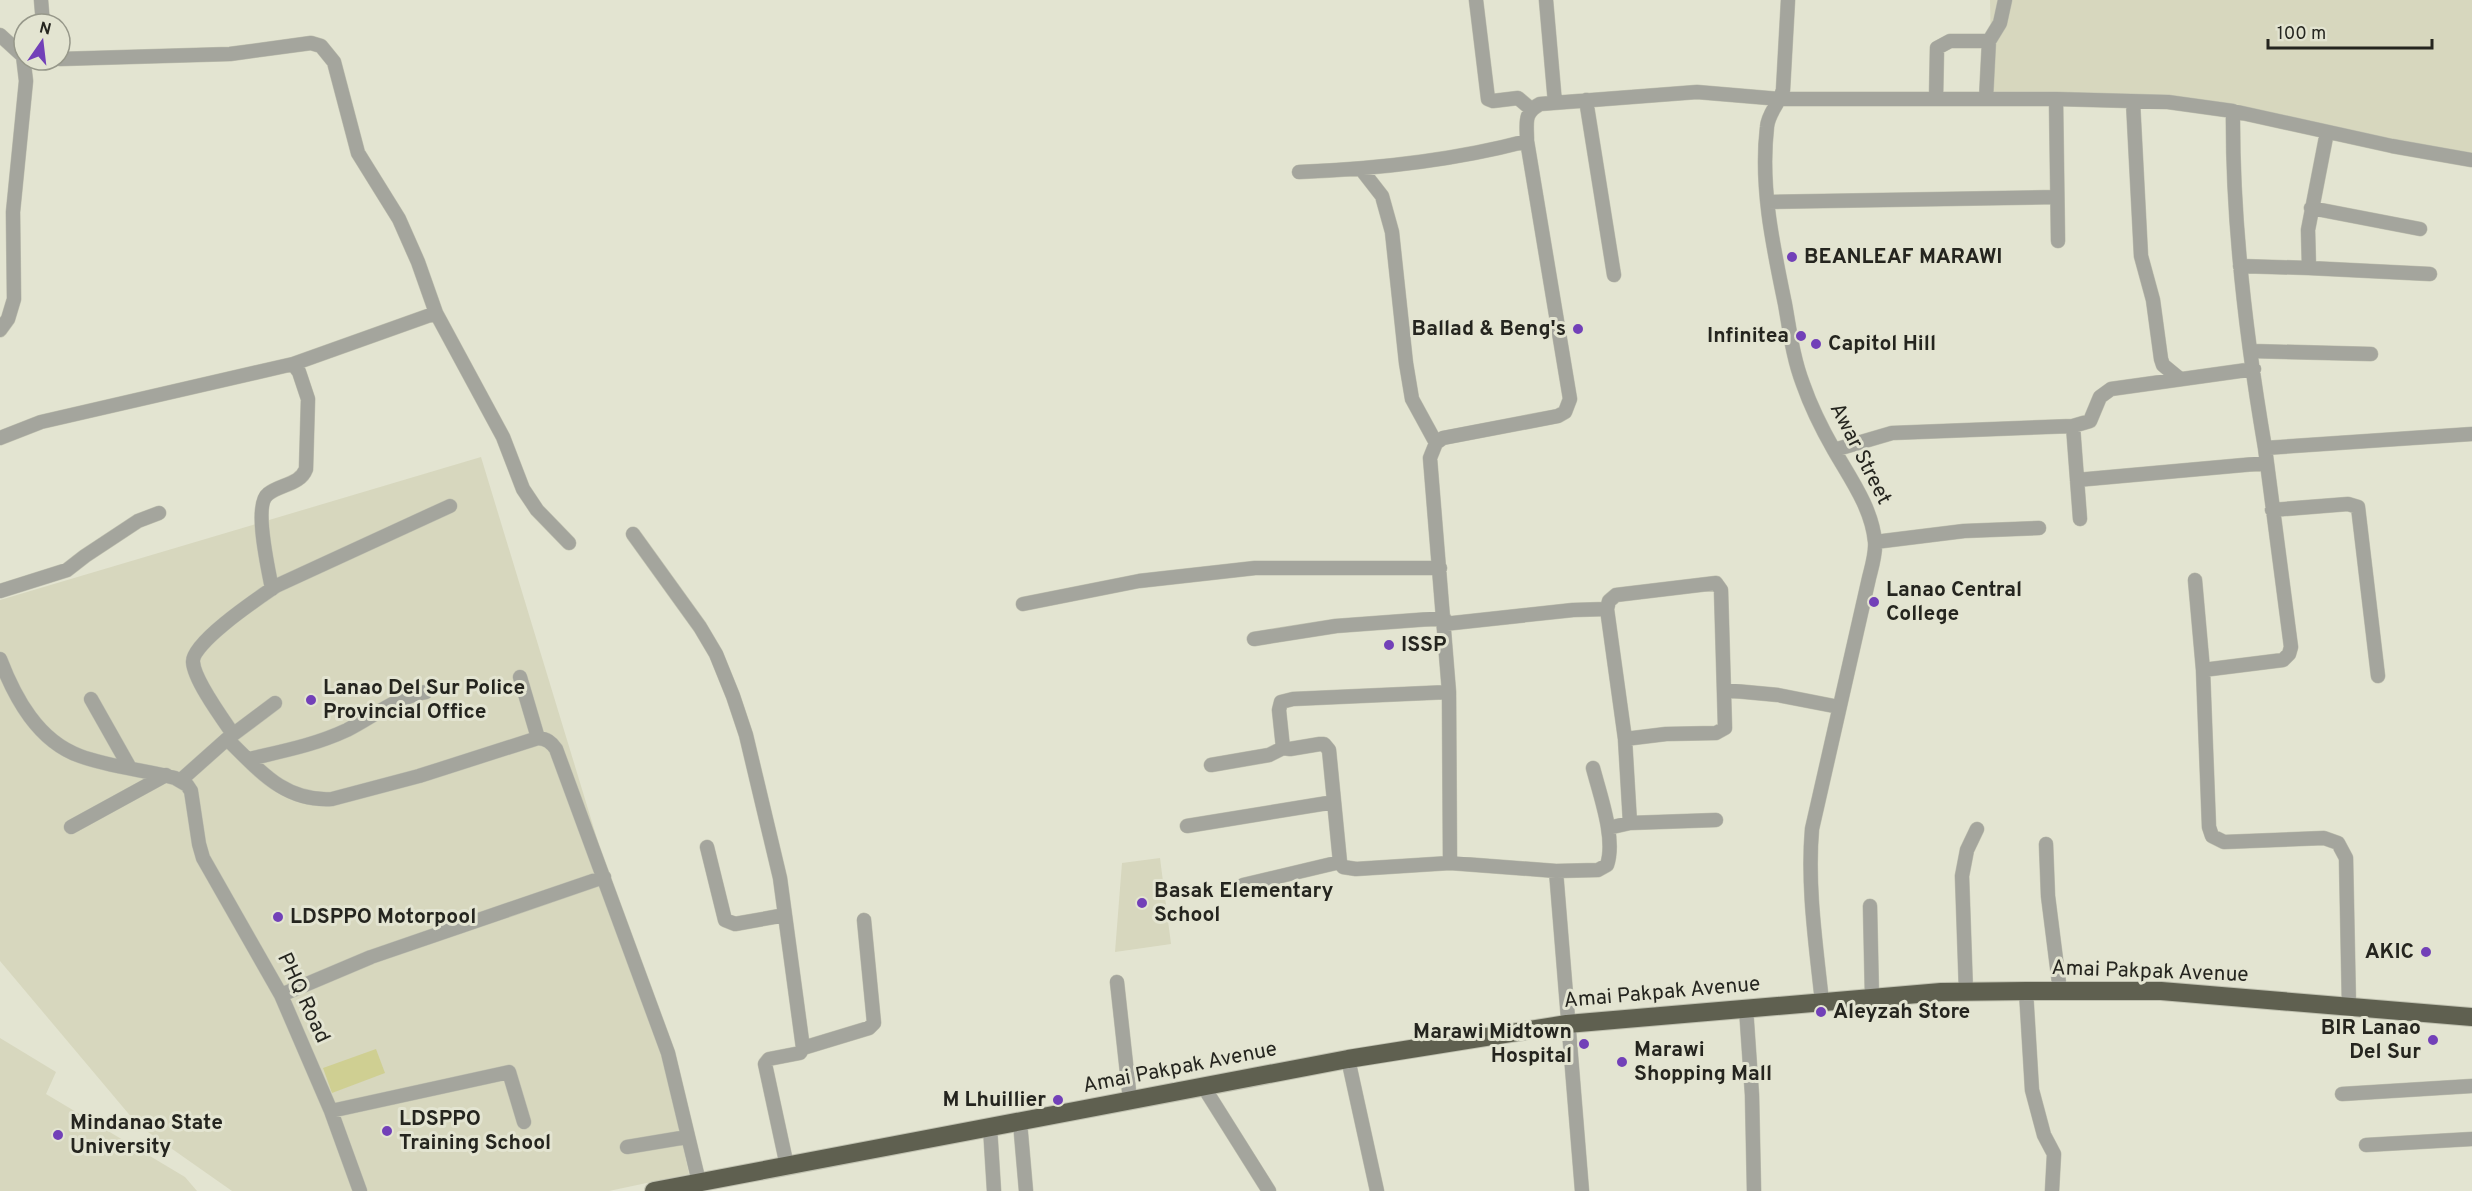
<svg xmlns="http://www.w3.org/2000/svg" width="2472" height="1191" font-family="Overpass,sans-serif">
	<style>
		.built { fill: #d7d7be }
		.green { fill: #cfcf92 }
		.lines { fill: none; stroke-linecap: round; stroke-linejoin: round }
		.minor-casing { stroke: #c1c2b1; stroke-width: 15 }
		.highway-casing { stroke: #c1c2b1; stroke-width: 20 }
		.minor { stroke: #a4a59d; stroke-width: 14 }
		.highway { stroke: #5f6050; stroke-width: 18 }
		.poi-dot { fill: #7240b8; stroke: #e3e4d1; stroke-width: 2 }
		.labels { text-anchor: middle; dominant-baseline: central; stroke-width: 6; stroke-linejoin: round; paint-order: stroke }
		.poi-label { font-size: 21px; font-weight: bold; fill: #25251f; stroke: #e3e4d1; text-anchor: start }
		.street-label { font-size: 21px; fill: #25251f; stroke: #e3e4d1 }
	</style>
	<rect width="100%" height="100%" fill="#e3e4d1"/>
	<path class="built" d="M1990 0H2472V158L2219 102 1992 92Z
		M481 457 664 1059 689 1174 609 1191H232L138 1125 0 961V600Z
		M1160 858 1171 944 1115 952 1122 863Z
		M0 1038 56 1072 46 1094 185 1177 197 1191H0Z"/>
	<path class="green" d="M376 1049 385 1073 332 1093 323 1068Z"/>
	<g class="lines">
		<g class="minor-casing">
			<path id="minor" d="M41 0 43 24
				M1476 0 1488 99 1493 101 1518 98 1531 109
				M1546 0 1555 103
				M1788 0 1783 90C1779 104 1768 113 1767 127 1760 187 1773 246 1785 304 1790 332 1793 358 1803 384 1811 407 1822 429 1834 450 1850 478 1872 508 1875 542 1876 553 1872 566 1869 578L1812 829C1807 886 1816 945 1822 1002
				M0 35 23 56 26 81 13 212 14 299 8 319 0 330
				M60 59 230 54 311 43 321 46 334 62 358 153 399 219 418 262 436 313 503 437 523 489 537 510 569 543
				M1936 99 1937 48 1950 41H1989
				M1986 99 1989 41 2000 23 2005 0
				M2056 99 2058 241
				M1586 100 1614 275
				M2133 102 2141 256 2153 300 2161 359 2163 365 2180 379
				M2233 111C2232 224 2246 337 2265 448L2472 434
				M2327 132 2308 230 2309 268 2430 274
				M1361 169 1382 196 1392 232 1406 363 1412 399 1436 443
				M1299 172C1376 169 1452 161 1527 141
				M1768 202 2056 197
				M2311 208 2420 229
				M2240 266 2309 268
				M2251 351 2371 354
				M2073 426 2090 421 2100 397 2111 389 2254 369
				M0 438 41 422 293 364 436 313
				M1834 450 1892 433 2073 426 2080 519
				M2077 480 2266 463
				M2272 510 2348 504 2358 507 2378 676
				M633 534 700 627 716 654 733 696 746 735 780 878 803 1048 800 1053 769 1059 765 1064 787 1166
				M1875 542 1964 531 2039 528
				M2195 580 2203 670 2209 827 2212 836 2224 842 2324 838 2338 843 2346 858 2349 1007
				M272 589C269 572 253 505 268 494 280 484 300 485 306 469L308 399 299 372 293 364
				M0 591 67 570 85 556 138 521 159 513
				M1023 604 1139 581 1255 568H1440
				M1444 624 1573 610 1607 609
				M1254 639 1336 626 1444 618
				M0 659C15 698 38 741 80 756 110 767 144 770 175 778L187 785 191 791 199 844 203 858 281 995 331 1111 360 1191
				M2203 670 2283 660 2289 654 2291 647 2265 448
				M520 677 538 738
				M1724 690 1778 695 1839 707
				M1449 692 1293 699 1281 702 1279 710 1283 748 1290 749 1320 744H1324L1329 750 1340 862 1343 867 1356 869 1450 863
				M91 699 130 768
				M233 734C222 718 194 680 193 662 191 643 260 597 276 586L450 506
				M227 739C259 770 284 802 332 799L419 776 538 738C547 739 551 742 556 749L668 1053 699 1182
				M249 759C283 751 315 745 347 730 373 717 396 697 426 692
				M1211 765 1269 755 1283 748
				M181 780 227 739 275 703
				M1630 823 1716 820
				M1187 826 1334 802
				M71 827 166 775
				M1608 828 1630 823 1625 739 1607 609 1609 601 1616 595 1716 583 1721 590 1725 728 1716 733 1666 734 1625 739
				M2046 844 2048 896 2060 991
				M707 847 725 920 735 924 785 915
				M1556 871 1598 870 1607 865C1616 839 1600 795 1593 768
				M1243 885 1340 862
				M1870 906 1872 998
				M1117 982 1130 1100
				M2026 991 2032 1090 2044 1135 2054 1154 2052 1191
				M1966 992 1962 876 1967 850 1977 829
				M281 995 371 957 604 877
				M1746 1008 1752 1095 1754 1191
				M803 1048 869 1028 874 1023 864 920
				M1348 1059 1377 1191
				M1203 1086 1269 1191
				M2342 1094 2472 1086
				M331 1111 509 1072 524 1122
				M1020 1122 1026 1191
				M990 1127 994 1191
				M2366 1145 2472 1139
				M627 1147 687 1137
				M1582 1191 1556 871 1450 863 1449 692 1430 458 1436 443 1443 438 1558 416 1565 412 1570 399 1527 141C1527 123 1523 113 1540 104L1697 92 1781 99H2056L2168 102 2233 111 2392 146 2472 160"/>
		</g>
		<g class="highway-casing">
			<path id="highway" d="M654 1191 1348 1059 1567 1024 1941 992 2026 991H2161L2472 1017"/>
		</g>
		<use href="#minor" class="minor"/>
		<use href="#highway" class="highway"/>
	</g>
	<g class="poi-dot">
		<circle cx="1792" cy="257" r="6"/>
		<circle cx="1578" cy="329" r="6"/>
		<circle cx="1801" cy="336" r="6"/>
		<circle cx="1816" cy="344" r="6"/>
		<circle cx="1874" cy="602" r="6"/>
		<circle cx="1389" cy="645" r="6"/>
		<circle cx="311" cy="700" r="6"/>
		<circle cx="1142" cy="903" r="6"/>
		<circle cx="278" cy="917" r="6"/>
		<circle cx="2426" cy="952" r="6"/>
		<circle cx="1821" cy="1012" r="6"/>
		<circle cx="2433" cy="1040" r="6"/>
		<circle cx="1584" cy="1044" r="6"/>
		<circle cx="1622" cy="1062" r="6"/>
		<circle cx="1058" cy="1100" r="6"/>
		<circle cx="387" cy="1131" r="6"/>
		<circle cx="58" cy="1135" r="6"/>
	</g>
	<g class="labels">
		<g class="poi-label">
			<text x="1804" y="257">BEANLEAF MARAWI</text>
			<text x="1566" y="329" text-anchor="end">Ballad &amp; Beng's</text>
			<text x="1789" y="336" text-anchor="end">Infinitea</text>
			<text x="1828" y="344">Capitol Hill</text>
			<text x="1886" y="590">Lanao Central<tspan x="1886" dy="24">College</tspan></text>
			<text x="1401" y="645">ISSP</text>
			<text x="323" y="688">Lanao Del Sur Police<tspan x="323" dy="24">Provincial Office</tspan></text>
			<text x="1154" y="891">Basak Elementary<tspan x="1154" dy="24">School</tspan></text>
			<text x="290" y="917">LDSPPO Motorpool</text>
			<text x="2414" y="952" text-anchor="end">AKIC</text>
			<text x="1833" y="1012">Aleyzah Store</text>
			<text x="2421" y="1028" text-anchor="end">BIR Lanao<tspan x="2421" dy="24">Del Sur</tspan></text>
			<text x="1572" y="1032" text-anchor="end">Marawi Midtown<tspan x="1572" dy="24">Hospital</tspan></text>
			<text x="1634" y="1050">Marawi<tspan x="1634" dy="24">Shopping Mall</tspan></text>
			<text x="1046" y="1100" text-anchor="end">M Lhuillier</text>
			<text x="399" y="1119">LDSPPO<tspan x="399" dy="24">Training School</tspan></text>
			<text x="70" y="1123">Mindanao State<tspan x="70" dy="24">University</tspan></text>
		</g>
		<g class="street-label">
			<text transform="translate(1860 454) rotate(63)">Awar Street</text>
			<text transform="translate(2150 972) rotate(2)">Amai Pakpak Avenue</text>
			<text transform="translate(1662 993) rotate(-5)">Amai Pakpak Avenue</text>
			<text transform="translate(303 998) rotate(65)">PHQ Road</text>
			<text transform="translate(1180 1068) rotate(-11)">Amai Pakpak Avenue</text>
		</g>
	</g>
	<g transform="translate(42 42) rotate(14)"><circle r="28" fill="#e3e4d1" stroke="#97988a" stroke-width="1.5"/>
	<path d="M0-4.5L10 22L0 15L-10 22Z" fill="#7240b8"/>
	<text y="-9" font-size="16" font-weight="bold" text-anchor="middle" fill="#25251f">N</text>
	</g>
	<path d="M2268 39v9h164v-9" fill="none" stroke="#25251f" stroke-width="3"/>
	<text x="2277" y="39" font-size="18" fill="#25251f" stroke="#e3e4d1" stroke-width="4.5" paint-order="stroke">100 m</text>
</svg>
